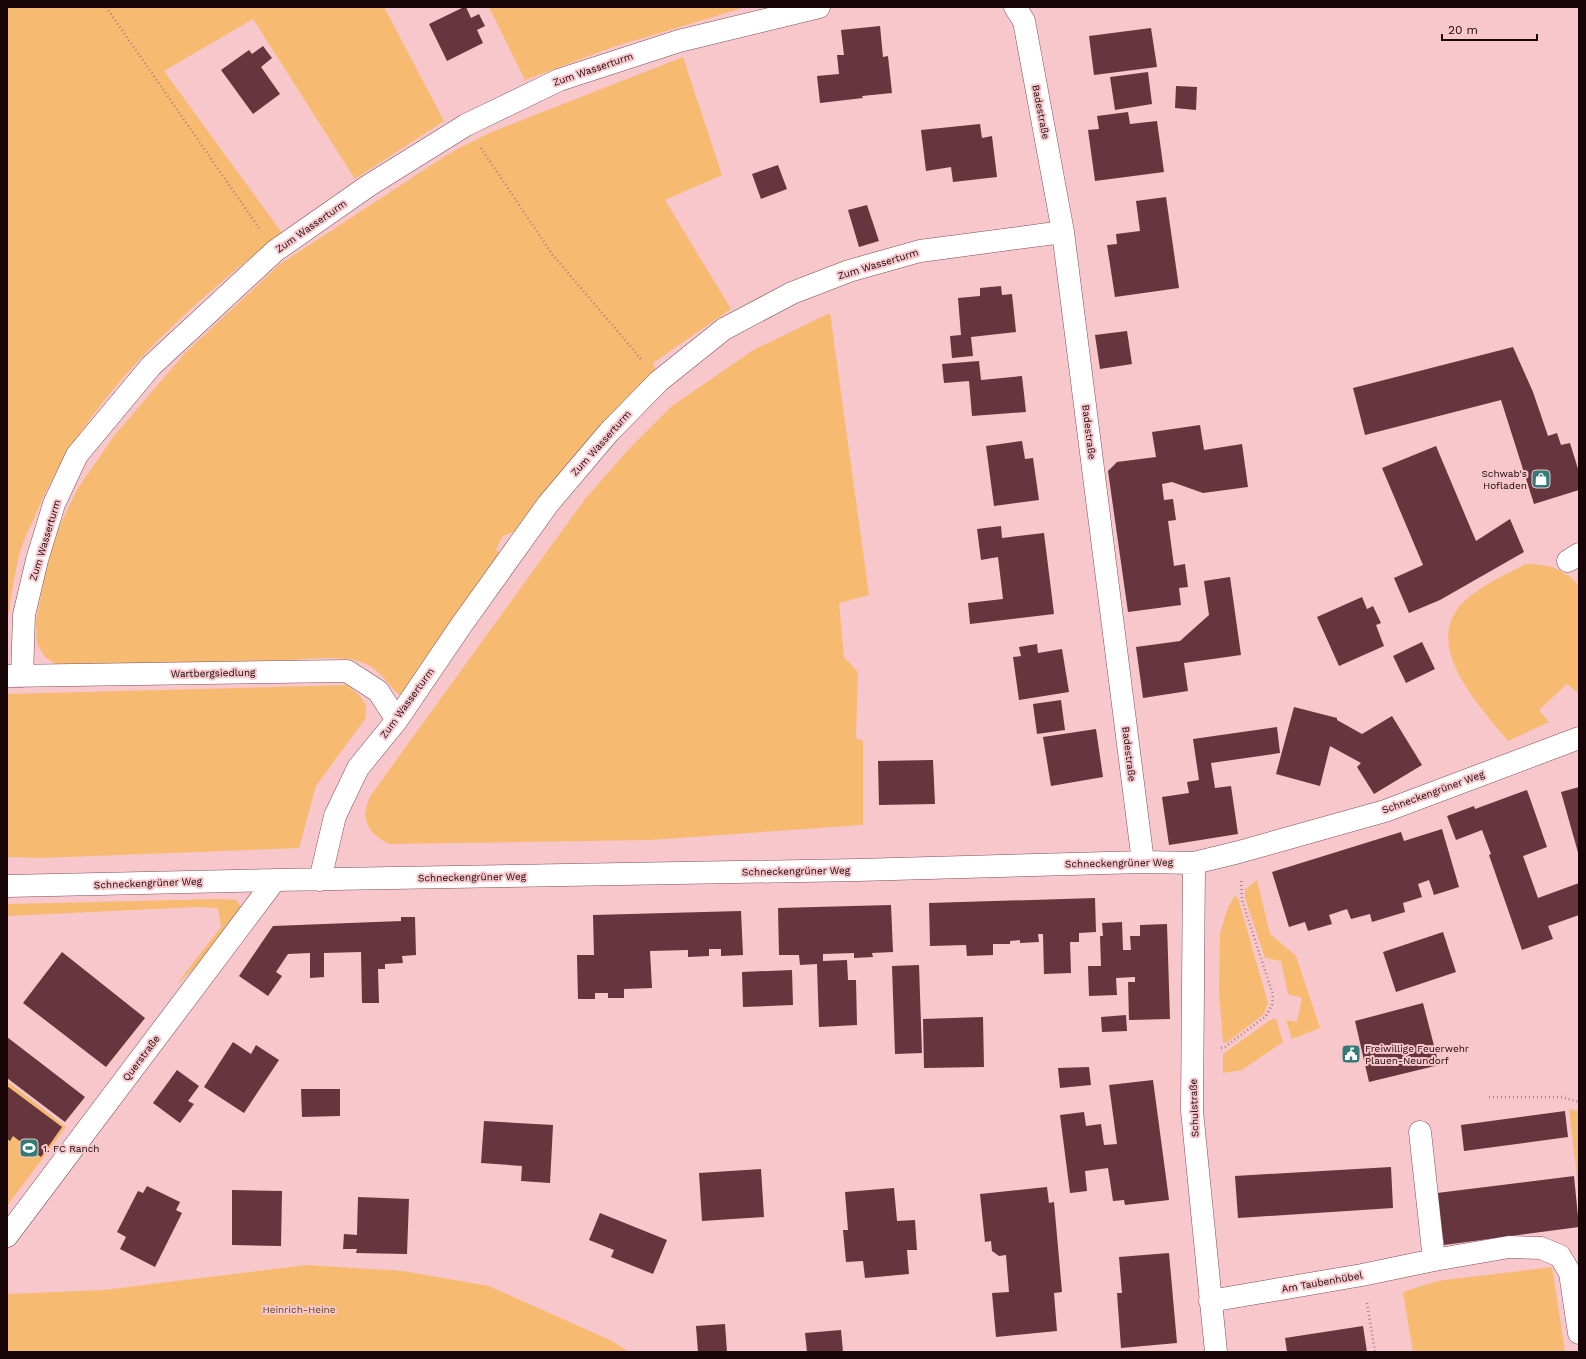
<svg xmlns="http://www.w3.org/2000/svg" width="1586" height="1359" font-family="'Work Sans',sans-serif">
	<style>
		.green { fill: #f6bb71 }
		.building { fill: #66353d }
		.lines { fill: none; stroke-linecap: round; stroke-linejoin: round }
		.street-casing { stroke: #814e55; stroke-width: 23 }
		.path { stroke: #a68185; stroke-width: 2.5; stroke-dasharray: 1 3; stroke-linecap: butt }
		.street { stroke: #fff; stroke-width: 22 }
		.labels { text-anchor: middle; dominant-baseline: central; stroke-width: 4; stroke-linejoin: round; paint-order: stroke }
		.street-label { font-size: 10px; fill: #170508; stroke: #f7c7cc }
		.poi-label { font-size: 10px; fill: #170508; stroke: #f7c7cc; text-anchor: start }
		.park-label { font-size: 10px; fill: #5c4221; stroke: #f7c7cc }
	</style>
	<rect width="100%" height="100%" fill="#f7c7cc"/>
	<path class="green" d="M7 7H384L444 121 355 179 253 19 164 71 282 233C183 310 80 402 33 521 28 531 23 541 20 552 14 575 11 600 7 623Z
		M489 7H746L613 47 525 80Z
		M683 57 722 175 665 200 731 309 653 363 655 369 650 381 521 529 503 536 496 549 499 553 497 562 404 698C388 688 382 669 361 662 342 655 308 659 288 660 215 661 143 665 71 668L59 666 45 657 37 644 36 621 51 543 78 488 114 436 185 353 280 264 450 153 489 133Z
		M830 313 869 595 839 603 844 657 858 672 856 738 863 741V825L650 840 389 844C367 833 359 818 371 795L585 499 629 449 672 406 755 349Z
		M1526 564C1547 564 1564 568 1579 586V690L1577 692 1567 684 1539 710 1549 722 1508 741C1477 703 1413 637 1473 594 1489 582 1508 573 1526 564Z
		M347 685 360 696 366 705 365 719 316 786 299 848 41 858 7 857V694Z
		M1257 880 1270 934 1296 956 1320 1028 1292 1039 1286 1020 1297 1022 1302 998 1288 994 1281 961 1265 958 1245 898V890Z
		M1235 896 1238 898 1268 1003 1264 1014 1226 1043 1223 1042 1219 992 1220 933 1228 907Z
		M221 899 236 900 241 907 214 950 176 985 221 927 218 908 197 907 7 916V904Z
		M1276 1019 1283 1042 1242 1070 1223 1073V1054L1270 1020Z
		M7 1081 66 1127 7 1206Z
		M1569 1109 1579 1111V1193Z
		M306 1265 403 1271 489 1286 612 1341 629 1352H7V1294L103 1290Z
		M1552 1267 1565 1352H1413L1403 1292 1437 1281Z"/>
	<path class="building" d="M464 7H466L471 18 479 14 485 26 477 30 483 43 447 61 429 24Z
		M880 26 883 57 888 56 892 93 862 96 863 98 820 103 817 76 839 74 837 55H844L841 30Z
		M1151 28 1157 67 1094 75 1089 36Z
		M263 46 272 58 261 67 280 94 253 114 221 70 249 50 252 54Z
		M1148 72 1152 104 1115 110 1110 77Z
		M1176 86 1197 87 1196 110 1175 108Z
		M1128 112 1130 124 1157 121 1164 172 1095 181 1088 130 1099 129 1097 116Z
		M980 124 982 138 992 136 997 177 953 182 951 167 926 171 921 130Z
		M778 165 787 189 761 199 752 174Z
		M1166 197 1179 288 1115 297 1107 245 1117 244 1116 234 1140 231 1136 201Z
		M867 205 879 241 859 247 848 210Z
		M1001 286 1002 295 1012 294 1016 332 971 337 973 356 952 358 950 336 961 335 958 298 980 296V288Z
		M1127 331 1132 364 1100 369 1095 335Z
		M1513 347 1533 392 1548 436 1557 433 1561 445 1570 443 1579 472V490L1534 504 1501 400 1365 435 1353 388Z
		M979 361 981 380 1022 376 1026 412 972 416 969 381 944 383 942 364Z
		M1200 425 1204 450 1242 444 1248 487 1203 493 1172 482 1162 484 1164 500 1173 499 1176 520 1168 521 1174 566 1185 564 1188 587 1179 588 1181 605 1128 612 1108 471 1117 462 1156 457 1152 432Z
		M1022 441 1025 459 1033 458 1039 500 994 506 986 446Z
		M1436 446 1476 541 1510 519 1524 552 1440 600 1409 613 1394 578 1423 565 1382 468Z
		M1001 526 1002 538 1044 533 1054 614 970 624 968 603 1003 599 998 557 981 560 977 529Z
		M1230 577 1241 655 1184 663 1188 691 1143 698 1136 647 1180 641 1209 615 1204 581Z
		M1362 597 1367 609 1373 606 1381 623 1376 625 1384 646 1339 666 1317 617Z
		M1422 642 1435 669 1406 683 1393 656Z
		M1037 644 1038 653 1062 649 1069 692 1019 700 1013 657 1021 656 1019 647Z
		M1061 700 1065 730 1037 734 1033 704Z
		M1294 707 1337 718V720L1362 734 1392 716 1422 765 1374 794 1357 767 1361 763 1330 746 1320 786 1276 774Z
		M1277 727 1280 753 1211 763 1215 788 1231 786 1238 834 1169 845 1162 797 1189 793 1187 782 1199 780 1193 739Z
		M1096 729 1103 777 1051 786 1043 737Z
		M933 760 935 804 879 805 878 761Z
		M1579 787V856L1561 792Z
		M1527 790 1547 847 1523 856 1538 898 1579 883V915L1548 926 1553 939 1522 950 1489 855 1491 854 1482 830 1456 840 1447 816 1474 806 1475 809Z
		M1442 829 1459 887 1434 895 1429 880 1418 884 1422 897 1403 903 1405 912 1372 922 1370 914 1351 919 1347 909 1329 915 1332 924 1308 931 1305 922 1289 927 1272 872 1401 832 1404 841Z
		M1095 898 1096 932 1079 933V942H1070L1071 973 1044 974 1043 934H1038L1039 942 1020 943V940L1010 941V944H993V955L967 956 966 945 930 946 929 903Z
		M891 905 893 952 872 953 873 957 854 958V953L823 954V961L847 960 848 980H856L857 1025 819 1027 817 964 800 965 799 955H779L778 908Z
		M741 911 743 955 721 956V949H709V956L688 957V950L650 951 652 988 624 989V998H608V993H595V999H578L577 955H594L593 915Z
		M401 917H415L416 955 402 956 403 963 385 964V969H378L379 1003H362L361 952 324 953V977L310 978V953L288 954 276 972 282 976 268 996 239 976 273 926 401 921Z
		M1122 922 1123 950H1131L1130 936H1140V925L1167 924 1170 1019 1129 1020 1128 982H1135V977L1116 978 1117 995 1089 996 1088 966H1101L1100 936H1103L1102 923Z
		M1443 932 1456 972 1396 992 1383 952Z
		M62 952 145 1018 106 1067 23 1003Z
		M919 965 922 1053 895 1054 892 966Z
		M792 970 793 1005 743 1007 742 972Z
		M1423 1003 1439 1065 1369 1082 1355 1021Z
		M1126 1015 1127 1031 1102 1032 1101 1017Z
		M983 1017 984 1067 924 1068 923 1019Z
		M7 1037 85 1097 65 1122 7 1078Z
		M233 1042 251 1054 256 1045 279 1060 244 1113 204 1087Z
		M1089 1067 1091 1085 1060 1088 1058 1068Z
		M177 1070 199 1086 188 1101 194 1104 180 1123 153 1103Z
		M1153 1080 1169 1200 1125 1205 1124 1200 1113 1201 1108 1168 1085 1171 1087 1191 1070 1193 1060 1115 1084 1112 1086 1126 1101 1124 1104 1145 1117 1144 1109 1085Z
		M7 1086 62 1127 41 1157 13 1136 10 1141 7 1139Z
		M301 1089H340V1116L302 1117Z
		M1565 1111 1568 1137 1464 1151 1461 1125Z
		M484 1121 553 1125 550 1183 521 1181 522 1166 481 1163Z
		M1391 1167 1393 1208 1238 1218 1235 1176Z
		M761 1169 764 1217 702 1221 699 1173Z
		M1574 1176 1579 1227 1444 1245 1437 1193Z
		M147 1186 180 1202 176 1210 182 1213 155 1267 120 1249 126 1237 117 1232 138 1191 143 1193Z
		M1047 1187 1049 1203 1054 1202 1062 1292 1054 1293 1057 1331 996 1337 992 1293 1009 1292 1006 1255 999 1256 992 1251 991 1241 985 1242 980 1194Z
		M894 1188 897 1221 915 1220 917 1250H907L909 1274 865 1278 863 1261 846 1262 843 1230H848L845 1192Z
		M232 1190 282 1191 281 1246 232 1245Z
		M358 1197 409 1199 407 1254 356 1253 357 1249H343L344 1234 357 1235Z
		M600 1213 667 1240 653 1274 611 1257 614 1250 589 1240Z
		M1169 1253 1177 1343 1121 1348 1117 1293H1122L1119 1257Z
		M725 1324 727 1352H698L696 1326Z
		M1363 1326 1367 1352H1287L1285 1338Z
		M841 1330 843 1352H807L805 1333Z"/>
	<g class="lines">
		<g class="street-casing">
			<path id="street" d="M1015 7 1024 21 1063 232 1143 862
				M1568 561 1579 554
				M7 676 347 671 378 691 397 720
				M22 676 24 615 37 560 54 504 77 455 151 366 275 251 368 186 466 125 559 80 679 41 819 7
				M1194 863 1192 1111 1216 1352
				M320 880 335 816 358 768 397 720 460 627 548 504 609 432 659 381 724 329 792 293 849 271 920 251 1063 232
				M7 886 275 880 858 870 1143 862 1194 863 1239 852 1385 811 1579 738
				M1420 1132 1434 1260
				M7 1236 275 880
				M1210 1301 1362 1275 1434 1260 1509 1247 1541 1248 1560 1256 1570 1273 1579 1333"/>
		</g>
		<path class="path" d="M106 7 259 228
			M481 148 552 254 641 359
			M1221 1048 1225 1047 1266 1016 1272 1005 1273 995 1242 900 1241 879
			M1489 1097H1562L1579 1102
			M1367 1303 1375 1352"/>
		<use href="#street" class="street"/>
	</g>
	<defs>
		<g id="shop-square" transform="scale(1)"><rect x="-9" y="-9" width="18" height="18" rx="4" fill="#327b77" stroke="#f7c7cc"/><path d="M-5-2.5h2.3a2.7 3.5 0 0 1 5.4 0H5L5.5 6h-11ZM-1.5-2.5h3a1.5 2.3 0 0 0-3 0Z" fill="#fff"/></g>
		<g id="civic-square" transform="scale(1)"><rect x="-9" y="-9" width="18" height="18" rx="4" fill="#327b77" stroke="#f7c7cc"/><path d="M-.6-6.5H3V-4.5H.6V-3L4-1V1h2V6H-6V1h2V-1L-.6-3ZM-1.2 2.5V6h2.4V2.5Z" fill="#fff"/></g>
		<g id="stadium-square" transform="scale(1)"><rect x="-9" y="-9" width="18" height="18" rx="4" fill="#327b77" stroke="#f7c7cc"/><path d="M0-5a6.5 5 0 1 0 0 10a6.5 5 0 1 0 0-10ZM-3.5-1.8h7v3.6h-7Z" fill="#fff"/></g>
	</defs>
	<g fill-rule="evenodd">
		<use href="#shop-square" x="1541" y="479"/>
		<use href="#civic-square" x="1351" y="1054"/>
		<use href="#stadium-square" x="29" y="1148"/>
	</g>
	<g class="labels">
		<g class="street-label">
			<text transform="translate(593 69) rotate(-19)">Zum Wasserturm</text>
			<text transform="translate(1041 112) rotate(79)">Badestraße</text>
			<text transform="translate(311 226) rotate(-35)">Zum Wasserturm</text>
			<text transform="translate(878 264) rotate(-17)">Zum Wasserturm</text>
			<text transform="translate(1089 432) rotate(83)">Badestraße</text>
			<text transform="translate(601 443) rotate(-48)">Zum Wasserturm</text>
			<text transform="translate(45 540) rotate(-73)">Zum Wasserturm</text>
			<text transform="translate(213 673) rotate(-1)">Wartbergsiedlung</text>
			<text transform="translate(407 703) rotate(-54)">Zum Wasserturm</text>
			<text transform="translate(1129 754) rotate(83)">Badestraße</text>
			<text transform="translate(1433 792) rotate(-20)">Schneckengrüner Weg</text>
			<text transform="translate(1119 863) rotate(-1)">Schneckengrüner Weg</text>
			<text transform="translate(796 871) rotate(-1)">Schneckengrüner Weg</text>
			<text transform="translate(472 877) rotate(-1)">Schneckengrüner Weg</text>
			<text transform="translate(148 883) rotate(-2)">Schneckengrüner Weg</text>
			<text transform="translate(141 1058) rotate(-53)">Querstraße</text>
			<text transform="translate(1194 1108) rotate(-92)">Schulstraße</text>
			<text transform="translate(1322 1282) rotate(-10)">Am Taubenhübel</text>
		</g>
		<g class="poi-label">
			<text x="1527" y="473" text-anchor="end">Schwab's<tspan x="1527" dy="12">Hofladen</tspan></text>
			<text x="1365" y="1048">Freiwillige Feuerwehr<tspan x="1365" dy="12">Plauen-Neundorf</tspan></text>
			<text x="43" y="1148">1. FC Ranch</text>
		</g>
		<g class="park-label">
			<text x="299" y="1309">Heinrich-Heine</text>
		</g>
	</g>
	<rect width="1586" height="1359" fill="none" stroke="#170508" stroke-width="16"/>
	<path d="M1442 34v6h95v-6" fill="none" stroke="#170508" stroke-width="2"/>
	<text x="1448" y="34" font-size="12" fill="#170508" stroke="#f7c7cc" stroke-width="3" paint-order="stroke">20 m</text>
</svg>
